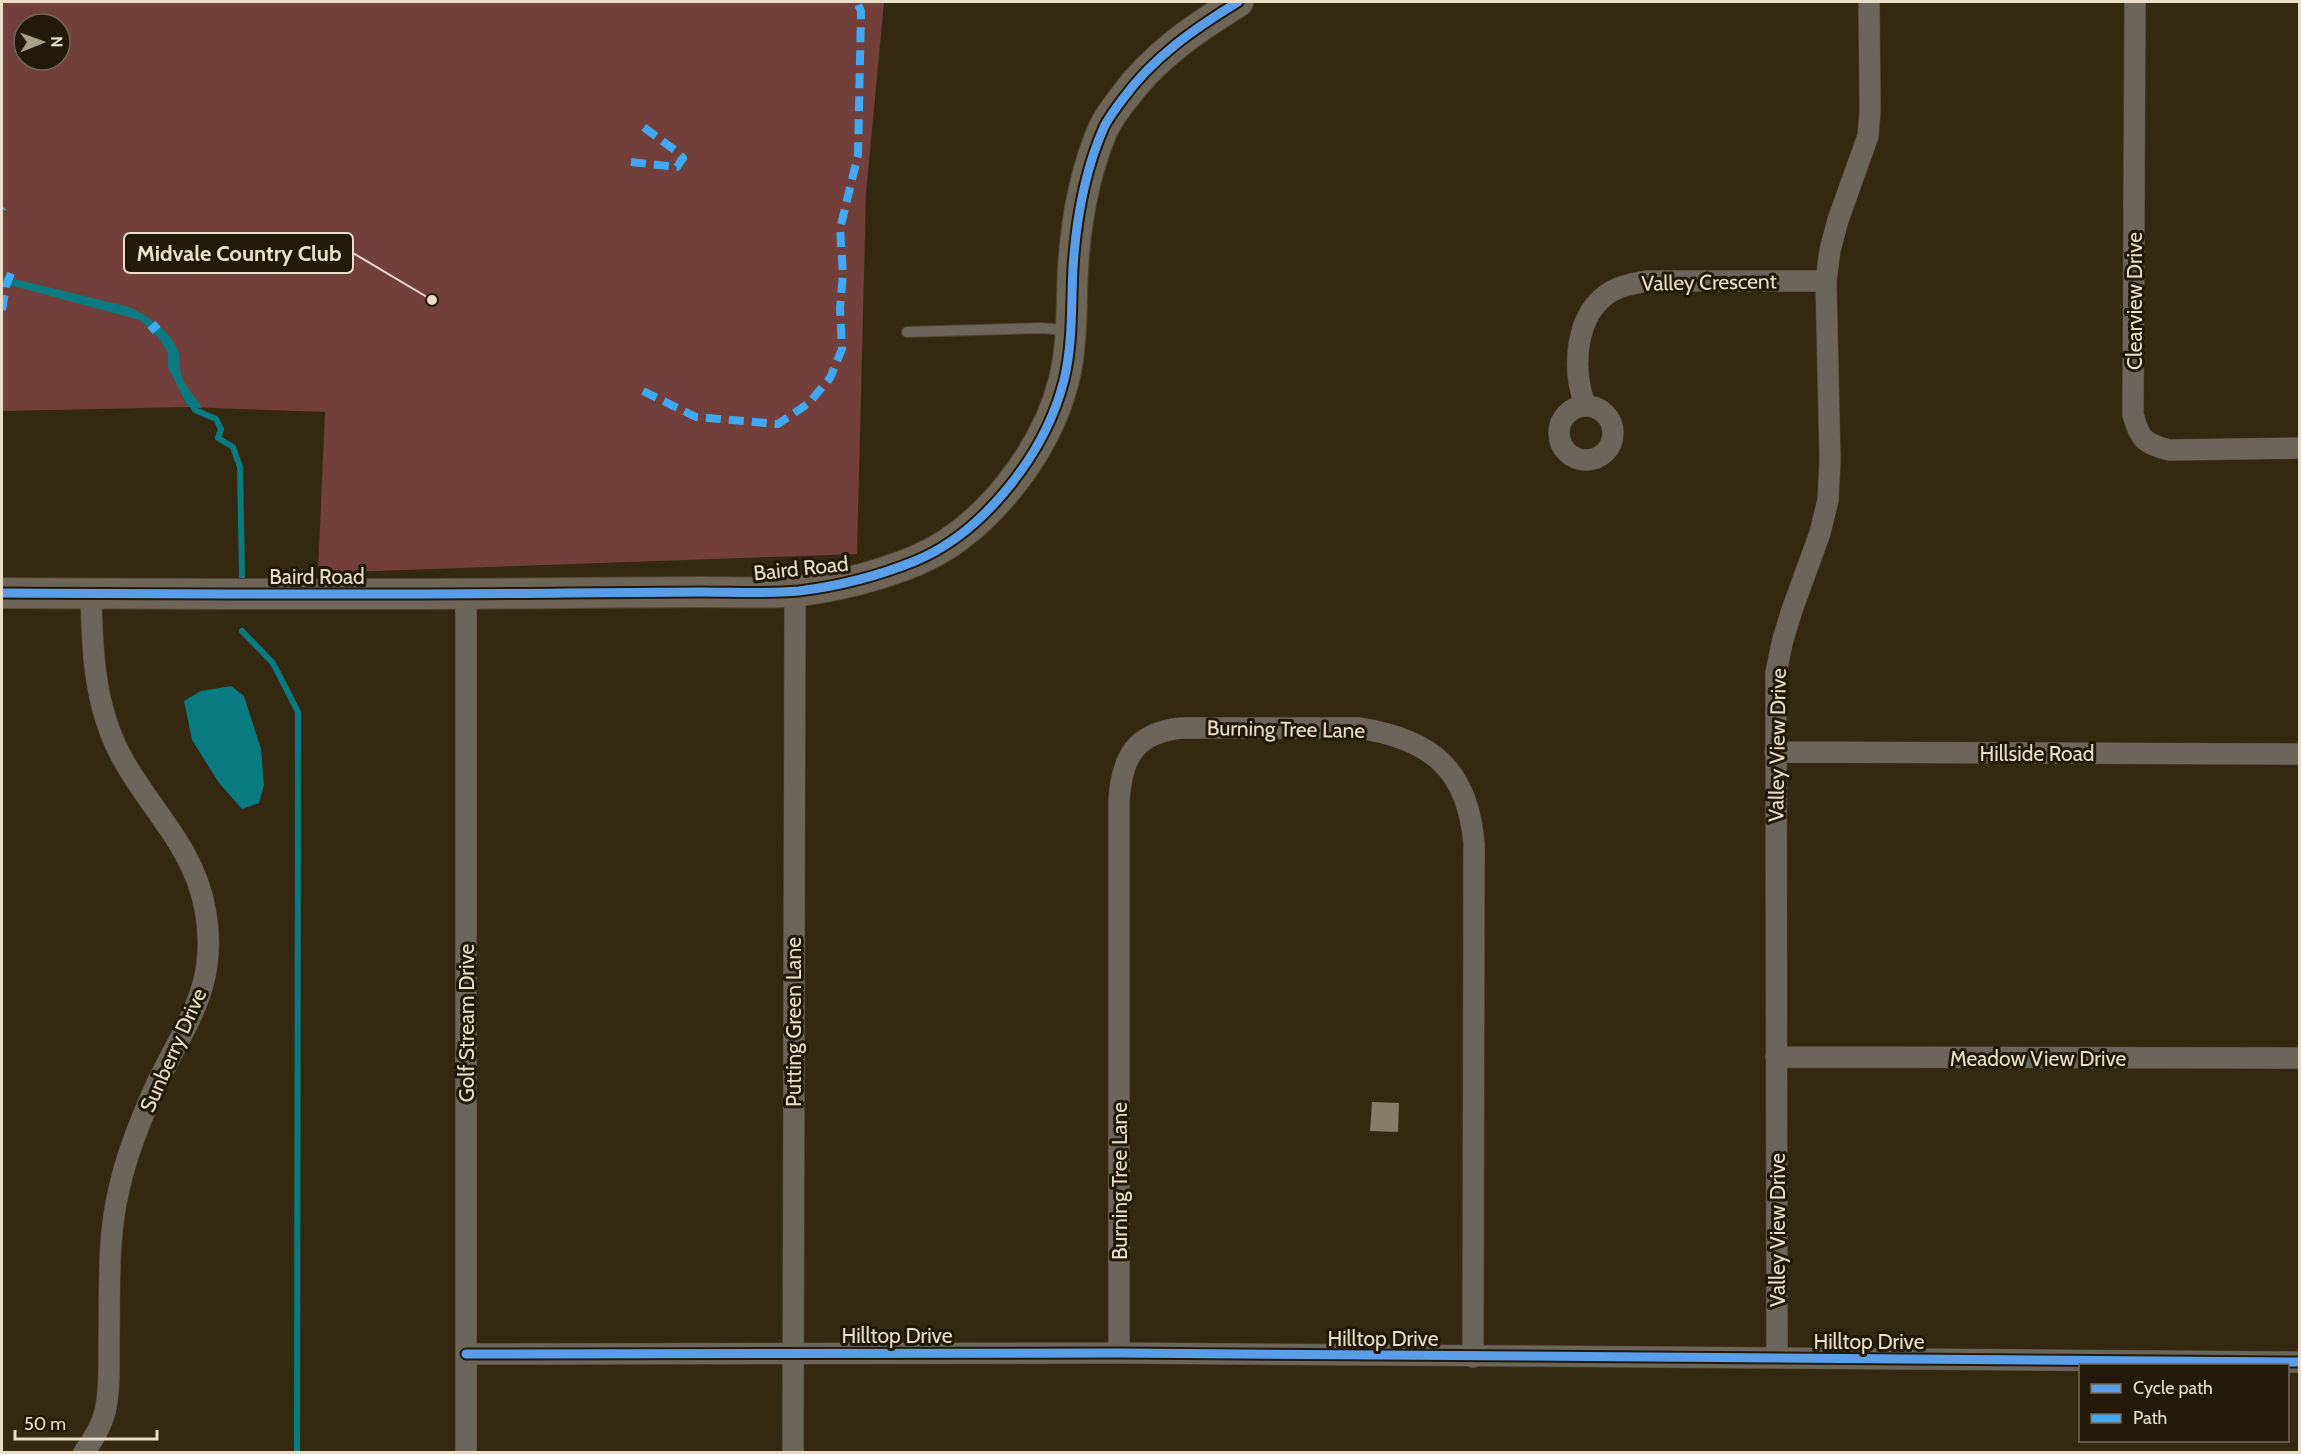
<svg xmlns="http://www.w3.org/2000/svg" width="2301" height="1454" font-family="Cabin,sans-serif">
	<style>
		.green { fill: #733f3a; fill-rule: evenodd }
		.water { fill: #097b80 }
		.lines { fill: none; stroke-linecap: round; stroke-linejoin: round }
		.stream { stroke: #097b80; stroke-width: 6 }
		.building { fill: #887b69 }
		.lane-casing { stroke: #4f4530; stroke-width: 12 }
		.street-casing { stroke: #4f4530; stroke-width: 22 }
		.secondary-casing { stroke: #4f4530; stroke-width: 32 }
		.lane { stroke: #6b655a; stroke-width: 10 }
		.street { stroke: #6b655a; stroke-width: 21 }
		.secondary { stroke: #6e6557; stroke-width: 30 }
		.quiet { stroke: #3fa9f5; stroke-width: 8; stroke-dasharray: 15 8; stroke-linecap: butt }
		.cycleway-casing { stroke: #221908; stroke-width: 13 }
		.cycleway { stroke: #5a9eea; stroke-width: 9 }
		.labels { text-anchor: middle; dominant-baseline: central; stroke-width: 6; stroke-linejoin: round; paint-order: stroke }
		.street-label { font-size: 21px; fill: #eadec8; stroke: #221908 }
		.leader { fill: none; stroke: #eadec8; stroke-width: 2 }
		.callout-dot { fill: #eadec8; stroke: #221908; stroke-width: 2 }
		.callout { fill: #221908; stroke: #eadec8; stroke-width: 2 }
		.callout-label { font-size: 22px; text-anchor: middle; font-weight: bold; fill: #eadec8 }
	</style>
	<rect width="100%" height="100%" fill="#342910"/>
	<path class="green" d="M2 2H884L866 193 857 554 318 573 325 412 188 407 2 411ZM24 24H60V60H24Z"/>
	<path class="water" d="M2 276 129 307C147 315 174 333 179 354 180 362 179 368 182 377 186 388 196 397 202 408L188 407 168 367V352L158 337 140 320 2 283Z
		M231 686 244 696 261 749 264 785 259 803 242 809 219 783 192 740 184 701 201 691Z"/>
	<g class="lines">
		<path class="stream" d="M191 401 195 410 216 419 221 429 218 438 233 447 240 467 242 576
			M242 631 273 663 298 712 297 1452"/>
	</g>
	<path class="building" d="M1372 1102 1399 1103 1398 1132 1370 1131Z"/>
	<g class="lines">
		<g class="lane-casing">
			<path id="lane" d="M907 332 1040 328 1068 330"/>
		</g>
		<g class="street-casing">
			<path id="street" d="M2135 2 2133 414C2139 439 2145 444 2169 450L2300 448
				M1585 405C1572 369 1574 313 1612 291 1623 285 1636 283 1648 281H1826
				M1559 433a27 27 0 1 1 54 0a27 27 0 1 1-54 0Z
				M466 594V1452
				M1775 752 2300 754
				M1776 1057 2300 1058
				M1119 1353V800C1122 756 1136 733 1181 728H1359C1431 739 1468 769 1474 844L1473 1357
				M466 1354 1119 1353 2300 1362
				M1777 1358 1776 673 1782 643 1792 610 1820 533 1828 500 1830 460 1826 281 1830 250 1838 220 1868 136 1870 111 1869 2
				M84 1452C93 1440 101 1427 105 1412 110 1390 109 1366 109 1344 110 1292 107 1239 119 1189 127 1152 142 1116 158 1081 188 1020 219 982 205 909 194 846 148 808 120 754 94 704 92 649 91 594
				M793 1452 795 591"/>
		</g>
		<g class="secondary-casing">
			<path id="secondary" d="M2 593C189 594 377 595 565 593 611 593 657 592 702 592 734 592 767 594 799 591 839 586 878 576 915 561 985 532 1046 452 1064 380 1073 343 1071 305 1073 268 1076 220 1085 170 1104 127 1109 117 1116 108 1122 100 1153 57 1194 29 1238 2"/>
		</g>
		<use href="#lane" class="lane"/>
		<use href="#street" class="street"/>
		<use href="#secondary" class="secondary"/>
		<path class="quiet" d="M631 162 677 167 683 158 676 151 642 126
			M2 208 3 207
			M2 310 6 286 13 268
			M150 331 158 324
			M643 391 696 417 778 424 809 403 830 378 842 349 840 308 843 274 840 229 858 155 861 11 857 2"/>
		<g class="cycleway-casing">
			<path id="cycleway" d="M2 593C189 594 377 595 565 593 611 593 657 592 702 592 734 592 767 594 799 591 839 586 878 576 915 561 985 532 1046 452 1064 380 1073 343 1071 305 1073 268 1076 220 1085 170 1104 127 1109 117 1116 108 1122 100 1153 57 1194 29 1238 2
				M466 1354 1119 1353 2300 1362"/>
		</g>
		<use href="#cycleway" class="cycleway"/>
	</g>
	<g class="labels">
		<g class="street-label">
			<text transform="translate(1709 282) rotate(-1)">Valley Crescent</text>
			<text transform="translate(2134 301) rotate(-90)">Clearview Drive</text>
			<text transform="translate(801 568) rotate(-6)">Baird Road</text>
			<text x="317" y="576">Baird Road</text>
			<text transform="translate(1286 729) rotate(1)">Burning Tree Lane</text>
			<text transform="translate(1777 745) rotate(-89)">Valley View Drive</text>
			<text x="2037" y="753">Hillside Road</text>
			<text transform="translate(793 1022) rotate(-90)">Putting Green Lane</text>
			<text transform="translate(466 1023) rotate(-90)">Golf Stream Drive</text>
			<text transform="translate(173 1050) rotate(-66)">Sunberry Drive</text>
			<text x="2038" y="1058">Meadow View Drive</text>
			<text transform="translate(1119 1181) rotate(-90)">Burning Tree Lane</text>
			<text transform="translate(1777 1230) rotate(-90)">Valley View Drive</text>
			<text x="897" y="1335">Hilltop Drive</text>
			<text x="1383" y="1338">Hilltop Drive</text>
			<text x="1869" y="1341">Hilltop Drive</text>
		</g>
	</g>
	<path class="leader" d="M432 300L353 253"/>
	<circle class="callout-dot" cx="432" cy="300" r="6"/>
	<rect class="callout" x="124" y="233" width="229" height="40" rx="6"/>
	<g class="callout-label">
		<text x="239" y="261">Midvale Country Club</text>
	</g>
	<rect width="2301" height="1454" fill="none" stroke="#eadec8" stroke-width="6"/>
	<rect x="2079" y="1364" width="210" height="78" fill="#221908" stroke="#726855" stroke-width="1.5"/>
	<rect x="2091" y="1384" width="30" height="9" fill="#5a9eea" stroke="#726855" stroke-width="1.5"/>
	<text x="2133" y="1394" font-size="18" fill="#eadec8">Cycle path</text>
	<rect x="2091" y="1414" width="30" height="9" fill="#3fa9f5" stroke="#726855" stroke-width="1.5"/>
	<text x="2133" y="1424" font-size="18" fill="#eadec8">Path</text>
	<g transform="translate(42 42) rotate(89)"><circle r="28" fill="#221908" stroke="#726855" stroke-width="1.5"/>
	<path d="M0-4.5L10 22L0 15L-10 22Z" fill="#aa9f88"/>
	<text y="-9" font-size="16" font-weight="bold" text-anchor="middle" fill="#eadec8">N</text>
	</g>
	<path d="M15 1430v9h142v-9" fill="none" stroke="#eadec8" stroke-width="3"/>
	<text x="24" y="1430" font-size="18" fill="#eadec8" stroke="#221908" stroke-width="4.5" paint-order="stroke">50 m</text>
</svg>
